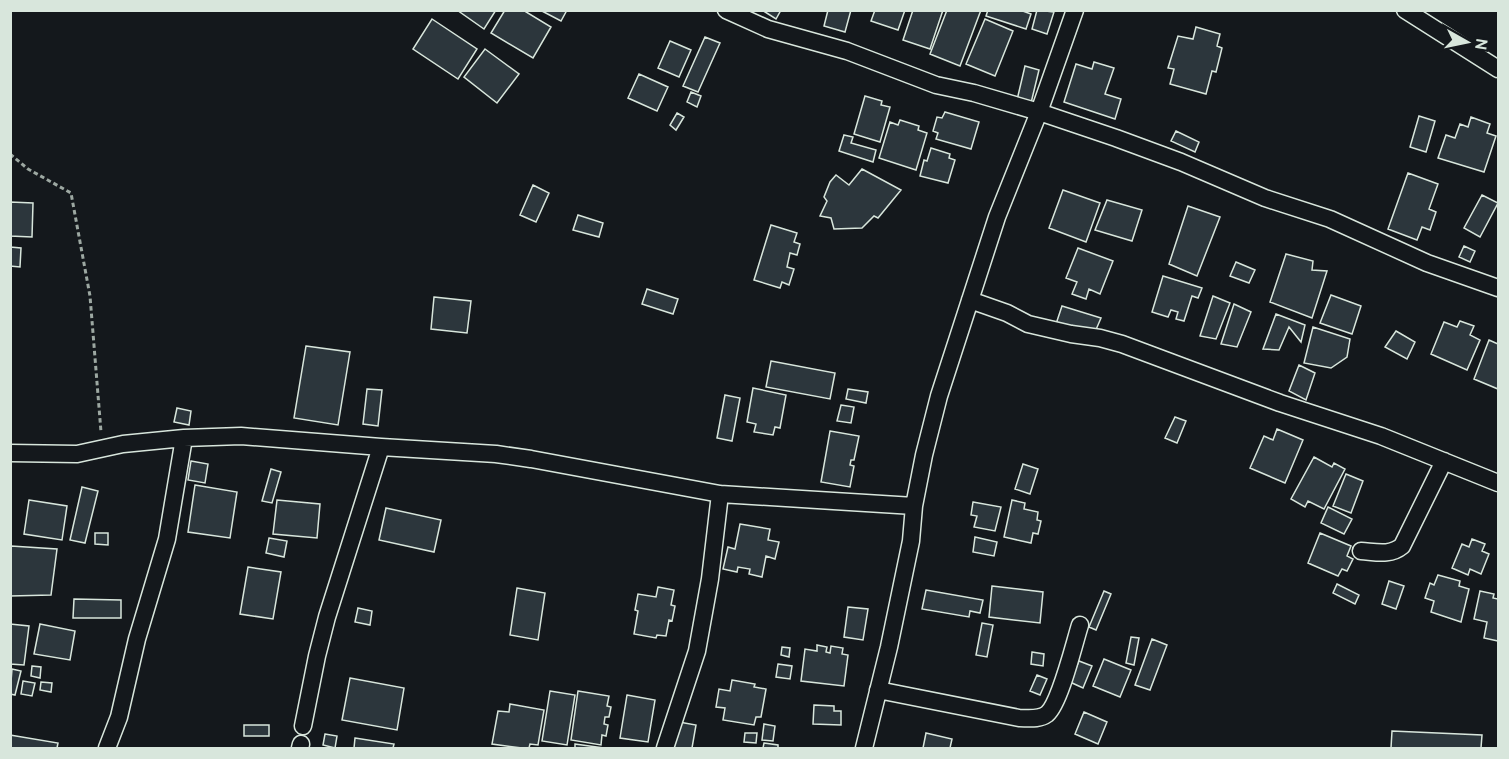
<svg xmlns="http://www.w3.org/2000/svg" width="1509" height="759" font-family="Overpass,sans-serif">
	<style>
		.building { fill: #2c363c; stroke: #d8e6dc; stroke-width: 1.5 }
		.lines { fill: none; stroke-linecap: round; stroke-linejoin: round }
		.street-casing { stroke: #d8e6dc; stroke-width: 19 }
		.path { stroke: #9da8a2; stroke-width: 3; stroke-dasharray: 4.5 3; stroke-linecap: butt }
		.street { stroke: #14181c; stroke-width: 16 }
	</style>
	<rect width="100%" height="100%" fill="#14181c"/>
	<path class="building" d="M457 10H496L484 29Z
		M505 10H523L551 27 533 58 491 33Z
		M540 10H567L561 21Z
		M762 10H781L776 19Z
		M828 10H851L845 32 824 26Z
		M875 10H905L898 30 871 21Z
		M913 10H943L930 49 903 40Z
		M947 10H981L960 66 930 54Z
		M988 10H1020L1031 14 1026 29 986 16Z
		M1037 10 1054 12 1047 34 1032 29Z
		M432 19 477 49 458 79 413 49Z
		M985 19 1013 31 995 76 966 64Z
		M1196 27 1220 34 1217 46 1222 48 1216 72 1212 71 1206 94 1170 84 1174 69 1168 68 1178 36 1193 39Z
		M705 37 720 43 698 92 683 86Z
		M670 41 691 50 679 77 658 68Z
		M485 49 519 74 497 103 464 77Z
		M1094 62 1114 68 1105 94 1121 99 1115 119 1064 102 1076 64 1092 69Z
		M1025 66 1039 70 1031 103 1017 100Z
		M639 74 668 87 657 111 628 98Z
		M691 92 701 96 697 107 687 102Z
		M865 96 882 101 881 105 890 107 880 142 854 134Z
		M945 112 979 122 971 149 936 139 938 133 933 131 937 117 942 118Z
		M677 113 684 117 676 130 670 125Z
		M1419 116 1435 121 1426 152 1410 147Z
		M1471 117 1490 124 1487 133 1496 136 1484 172 1438 158 1446 135 1455 138 1460 124 1468 127Z
		M900 120 919 126 918 130 927 133 916 170 879 158 890 122 898 125Z
		M1176 131 1199 142 1195 152 1171 141Z
		M844 135 853 137 851 143 876 150 873 162 839 151Z
		M931 148 950 154 949 158 955 160 948 183 920 176 924 160 927 161Z
		M862 169 901 190 878 218 874 216 862 228 834 229 831 218 820 216 827 201 824 197 830 182 836 175 849 185Z
		M1408 173 1438 184 1429 209 1436 212 1430 230 1422 227 1417 240 1388 229Z
		M533 185 549 193 536 222 520 215Z
		M1063 190 1100 203 1086 242 1049 228Z
		M1482 195 1498 203 1480 237 1464 228Z
		M1107 200 1142 210 1132 241 1095 230Z
		M10 202 33 203 32 237 10 236Z
		M1188 206 1220 217 1197 276 1169 264Z
		M578 215 603 223 599 237 573 230Z
		M771 225 797 233 794 242 800 244 797 255 790 253 787 267 794 269 789 285 782 282 780 288 754 280Z
		M1464 246 1475 251 1470 262 1459 257Z
		M10 247 21 248 20 267 10 266Z
		M1078 248 1113 261 1100 294 1089 289 1086 299 1072 294 1077 282 1066 278Z
		M1286 254 1313 261 1312 270 1327 271 1312 318 1270 302Z
		M1236 262 1255 270 1249 283 1230 276Z
		M1163 276 1202 288 1198 298 1192 296 1184 321 1176 319 1178 312 1171 310 1168 317 1152 312Z
		M647 289 678 299 673 314 642 304Z
		M1331 295 1361 306 1352 334 1320 323Z
		M1213 296 1230 303 1216 339 1200 336Z
		M434 297 471 301 467 333 431 329Z
		M1234 304 1251 312 1237 347 1221 344Z
		M1062 306 1101 318 1095 332 1056 324Z
		M1276 314 1305 325 1301 342 1289 327 1279 350 1263 349Z
		M1460 321 1474 326 1470 335 1480 340 1467 370 1431 354 1444 322 1457 327Z
		M1313 327 1350 339 1347 357 1331 368 1304 363Z
		M1396 331 1415 342 1407 359 1385 347Z
		M1489 340 1498 344V389L1474 379Z
		M306 346 350 352 338 425 294 418Z
		M771 361 835 373 830 399 766 387Z
		M1299 365 1315 373 1306 400 1289 391Z
		M753 388 786 395 780 428 775 427 773 435 754 432 756 424 747 422Z
		M367 389 382 390 378 426 363 424Z
		M848 389 868 392 866 403 846 399Z
		M725 395 740 398 732 441 717 438Z
		M841 405 854 407 851 423 837 421Z
		M177 408 191 411 189 425 174 422Z
		M1175 417 1186 421 1177 443 1165 438Z
		M1277 429 1303 440 1285 483 1250 468 1264 436 1273 440Z
		M830 431 859 436 854 460H851L850 465 854 466 850 487 821 482Z
		M1314 457 1332 467 1334 463 1345 469 1324 509 1308 501 1305 507 1291 499Z
		M191 461 208 464 205 483 188 480Z
		M1023 464 1038 469 1030 494 1015 489Z
		M271 469 281 472 272 503 262 501Z
		M1346 474 1363 481 1351 513 1333 506Z
		M195 485 237 492 230 538 188 532Z
		M82 487 98 491 85 543 70 540Z
		M29 500 67 506 62 540 24 534Z
		M277 500 320 504 317 538 273 534Z
		M1012 500 1025 503 1024 509 1038 512 1037 520 1041 521 1038 534 1033 533 1031 543 1004 537Z
		M973 502 1001 507 995 531 974 527 977 516 971 515Z
		M1328 507 1352 519 1344 534 1321 523Z
		M386 508 441 520 434 552 379 540Z
		M740 524 770 529 768 540 779 542 775 559 766 556 762 577 749 574 750 569 738 567 737 572 723 569 728 547 735 549Z
		M95 533H108V545L95 544Z
		M1320 533 1351 546 1347 556 1353 559 1347 571 1342 569 1338 576 1308 563Z
		M975 537 997 542 994 556 973 552Z
		M269 538 287 541 284 557 266 553Z
		M1472 539 1485 544 1482 551 1489 554 1481 574 1470 569 1468 575 1452 568 1462 544 1469 547Z
		M11 546 57 549 51 595 10 596Z
		M248 567 281 572 273 619 240 614Z
		M1438 575 1460 581 1459 586 1469 589 1461 622 1431 612 1434 601 1425 598 1430 583 1434 585Z
		M1389 581 1404 586 1396 609 1382 604Z
		M1337 584 1359 595 1355 604 1333 593Z
		M992 586 1043 592 1040 623 989 617Z
		M658 587 674 590 671 605 675 606 672 621 669 620 666 636 657 635 656 638 634 634 638 611 635 610 638 594 656 597Z
		M517 588 545 593 538 640 510 635Z
		M926 590 983 600 980 613 970 611 969 617 922 609Z
		M1104 591 1111 594 1096 630 1089 627Z
		M1480 591 1494 594 1493 598 1498 599V641L1484 638 1487 622 1474 619Z
		M74 599 121 600V618H73Z
		M848 607 868 609 863 640 844 637Z
		M358 608 372 611 370 625 355 622Z
		M982 623 993 625 987 657 976 655Z
		M10 624 29 626 24 665 10 664Z
		M40 624 75 631 70 660 34 654Z
		M1131 637 1139 638 1134 665 1126 663Z
		M1152 639 1167 645 1150 690 1135 685Z
		M817 645 827 647 826 652 830 653 831 646 843 648 842 654 848 655 844 686 801 681 805 649 817 651Z
		M782 647 790 648 789 657 781 655Z
		M1032 652 1044 654 1043 666 1031 664Z
		M1104 659 1131 670 1120 697 1093 686Z
		M1079 661 1092 666 1083 688 1070 682Z
		M778 664 792 666 790 679 776 677Z
		M32 666 41 667 40 678 31 676Z
		M12 669 21 671 15 695 10 694Z
		M1037 675 1047 679 1040 695 1030 691Z
		M350 678 404 688 397 730 342 720Z
		M732 680 755 684 754 687 766 689 761 717H756L754 725 723 720 725 708 716 707 719 689 730 691Z
		M23 681 35 683 32 696 21 694Z
		M41 682 52 683 51 692 40 690Z
		M550 691 575 695 567 745 542 741Z
		M578 691 609 696 607 706 611 707 609 717H605L604 724 608 725 606 736 602 735 601 745 571 740Z
		M627 695 655 700 648 742 620 738Z
		M510 704 544 710 538 745 530 744 529 748H522L492 744 498 711 509 712Z
		M814 705 834 706V711H841V725L813 724Z
		M1084 712 1107 722 1098 744 1075 734Z
		M679 722 696 725 692 748H674Z
		M764 724 775 726 773 741 762 740Z
		M244 725H269V736H244Z
		M1392 731 1482 735 1481 748H1391Z
		M745 733H757L756 743 744 742Z
		M926 733 952 739 950 748H923Z
		M325 734 337 736 335 748 323 745Z
		M10 735 58 743 57 748H10Z
		M355 738 394 744 393 748H354Z
		M764 743 778 745V748H763Z
		M575 744 604 748H575Z"/>
	<g class="lines">
		<g class="street-casing">
			<path id="street" d="M726 10 768 29 847 51 936 85 974 93 1039 112 1116 138 1181 162 1265 198 1330 219 1427 263 1498 288
				M1405 10 1498 69
				M970 300 1007 313 1028 324 1071 334 1100 338 1122 344 1280 403 1381 436 1498 483
				M10 453 77 454 123 444 184 438 241 436 381 447 496 454 531 459 720 494 914 506
				M1361 551C1376 552 1390 556 1402 546L1444 461
				M878 690 1019 718C1028 718 1039 720 1047 714 1060 703 1074 644 1080 625
				M303 726 317 656 327 617 381 447
				M107 748 119 717 137 639 167 539 184 438
				M300 748 301 744
				M665 748 697 651 710 579 720 494
				M864 748 889 647 911 541 914 506 924 455 939 396 997 217 1039 112 1075 10"/>
		</g>
		<path class="path" d="M10 154 28 169 71 193 90 296 101 432"/>
		<use href="#street" class="street"/>
	</g>
	<rect width="1509" height="759" fill="none" stroke="#d8e6dc" stroke-width="24"/>
	<g transform="translate(1467 42) rotate(99)" stroke="#14181c" stroke-width="4.5" paint-order="stroke">
	<path d="M0-4.5L10 22L0 15L-10 22Z" fill="#d8e6dc"/>
	<text y="-9" font-size="16" font-weight="bold" text-anchor="middle" fill="#d8e6dc">N</text>
	</g>
</svg>
